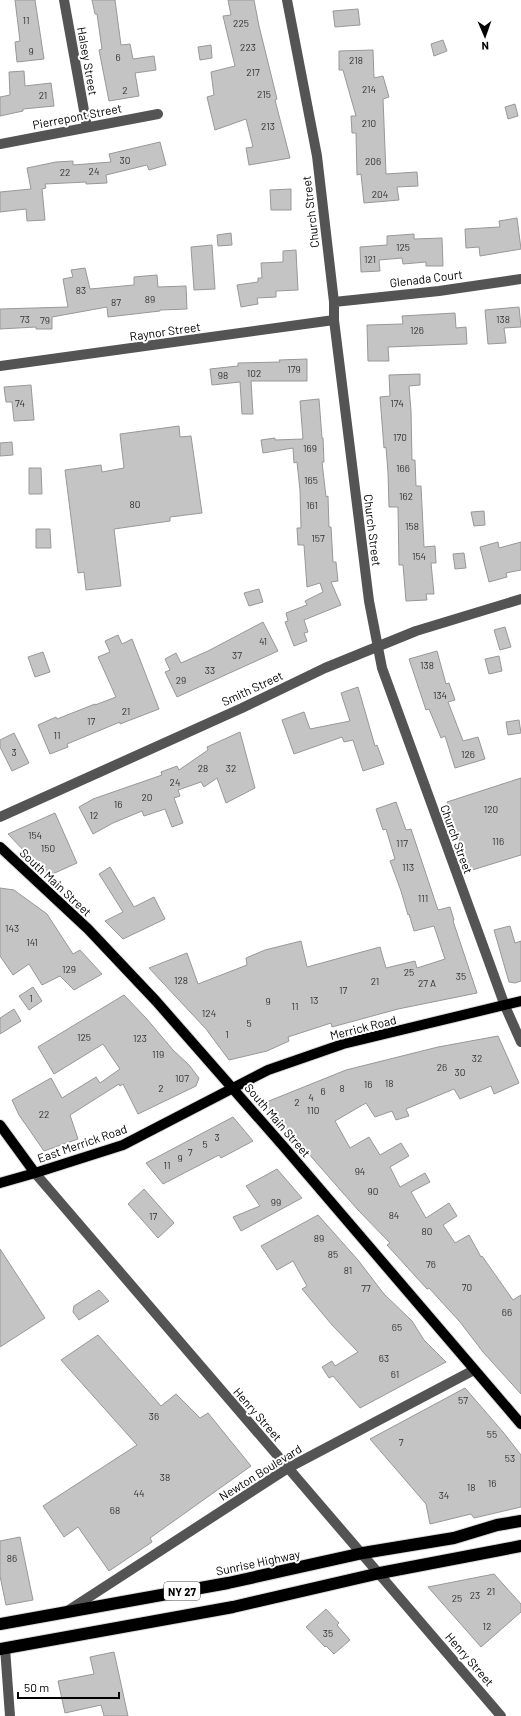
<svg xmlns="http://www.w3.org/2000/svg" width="521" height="1716" font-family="Barlow,sans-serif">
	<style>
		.building { fill: #c4c4c4; stroke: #989898 }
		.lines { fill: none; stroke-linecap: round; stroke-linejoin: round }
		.major-casing { stroke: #dbdbdb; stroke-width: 12 }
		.highway-casing { stroke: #dbdbdb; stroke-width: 14 }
		.minor { stroke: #545454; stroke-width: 10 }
		.major { stroke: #000; stroke-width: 10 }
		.highway { stroke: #000; stroke-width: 12 }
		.labels { text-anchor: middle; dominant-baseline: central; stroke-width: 4; stroke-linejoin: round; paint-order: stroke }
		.number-label { font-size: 10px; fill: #313131 }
		.shield { fill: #fff; stroke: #4c4c4c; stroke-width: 1 }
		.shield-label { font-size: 11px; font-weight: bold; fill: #000 }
		.street-label { font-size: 12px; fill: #000; stroke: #fff }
	</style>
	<rect width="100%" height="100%" fill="#fff"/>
	<path class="building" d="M15 0H35L44 59 17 62 15 42 20 41Z
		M92 0H115L121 45 130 44 133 59 154 56 156 70 135 73 139 96 109 101 99 50 102 49 97 14H95Z
		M228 0H254L259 26 277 99 275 100 290 158 249 165 246 148 253 147 246 119 215 130 207 97 214 95 211 72 235 66 223 16 231 15Z
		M358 9 360 25 335 27 333 11Z
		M443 40 447 51 434 56 431 44Z
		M211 45 212 58 200 60 198 47Z
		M373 50 374 78 383 76 389 97 383 99 386 174 417 172 418 186 397 187 399 200 364 203 361 174 357 175 356 133H352L351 116H356L343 70H339V51Z
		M24 71 25 86 51 83 54 106 23 109V111L0 116V97L10 95 9 72Z
		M515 104 518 116 508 119 505 107Z
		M160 142 166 165 149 170 147 165 106 175 107 183 86 184V182L45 184 46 188 42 189 45 220 27 221 26 209 0 212V192L31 189 27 168 56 162 73 161V165L111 162 109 154Z
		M291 189V210H271L270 190Z
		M517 218 521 249 480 256 479 247 466 248 465 229 500 227 499 221Z
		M231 233 232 245 218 246 217 235Z
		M414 234V239L442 238 443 266H426V262L403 264 402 258 379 260 380 271 361 272 360 247 387 245V236Z
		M212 245 215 289 194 290 191 247Z
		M296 250 298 290 276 291V297L257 298 258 304 241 307 237 285 258 282V278H262L261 263 283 262V251Z
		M85 268 90 289 134 285V277L157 275 158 287 186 286 187 309 160 310V311L108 317 107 307 52 317V329H36V327L0 329V309L68 307 63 279 73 277 71 270Z
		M519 307 521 327 504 328 506 343 488 344 485 310Z
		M455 313 456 328 466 327 467 344 388 347 389 361H368L367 325 403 324 402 316Z
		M307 359V381H251L253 414H242L240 382 212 385 210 369 238 366V363L280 362 279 360Z
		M420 374V385L409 386 411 411 412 460H415L416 486H421L424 547 435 546 436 563H431L434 594H426L427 600 406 601 403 565H399L398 507H389L388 473 386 447 384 448 380 397 390 396 389 375Z
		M31 385 34 420 14 421 12 402H6L4 387Z
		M319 399 322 438H323L324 462H322L326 497 328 496 329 527H331L333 562H336L338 581 331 582 341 605 304 620 308 632 304 633 307 641 294 646 285 622 288 621 286 613 307 605 305 601 323 592 320 583 307 587 304 545H298L297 528H301L300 490 297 462 294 463 293 448 263 453 261 440 275 438V440L303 439 300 401Z
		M179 426 180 437 191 436 202 513 170 517V521L114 529 121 586 86 590 84 572 78 573 65 470 101 465 102 472 124 468 120 434Z
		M12 442 13 455 0 456V443Z
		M29 468H41L42 494H29Z
		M484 511 485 525 474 526 471 512Z
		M36 529H50L51 548H36Z
		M498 542 499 548 521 542V570L506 573 507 577 489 582 480 547Z
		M464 553 466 568 455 569 453 554Z
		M259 589 263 602 249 606 244 593Z
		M263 622 278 651 177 697 165 672 170 670 165 659 176 653 181 663 208 651Z
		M505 627 511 647 500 650 494 630Z
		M118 635 122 644 132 639 159 709 120 724V722L67 744 68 747 50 754 38 725 56 717 57 719 95 704V705L116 697 98 657 110 652 105 641Z
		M437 651 446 684 449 683 455 700 448 702 463 741 478 737 485 759 455 768 445 736 441 738 429 709 426 710 409 659Z
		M43 652 50 672 35 677 28 657Z
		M499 656 502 671 489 674 485 659Z
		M358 687 375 746 377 745 384 764 363 771 353 740 344 742 342 737 294 754 282 720 304 712 310 729 350 721 341 693Z
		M519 720 521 733 508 735 506 722Z
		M240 732 255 788 226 803 217 778 204 787 201 782 178 790 180 796 174 798 183 823 172 827 165 809 144 816 142 811 113 823 93 834 79 807 93 799 162 775 161 772 177 766 179 770 208 750 207 747Z
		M14 733 29 763 12 771 0 747V740Z
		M521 778V855L469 871 447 802Z
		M396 802 406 830 411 829 438 910 450 907 454 920 453 921 477 993 398 1009 332 1027 331 1023 288 1037 289 1041 267 1051 229 1060 206 1029 149 968 187 953 198 984 247 965 246 958 265 950 301 941 307 967 380 947 386 968 415 961 417 968 445 959 434 926 414 931 409 914 408 915 401 891 390 861 395 859 386 829 383 830 376 809Z
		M55 813 77 863 48 876 8 834Z
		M110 867 134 907 154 897 165 919 123 939 105 921 123 912 99 874Z
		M0 888 14 890 47 914 73 954 80 950 102 974 74 990 60 976 42 985 29 964 13 975 0 956Z
		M510 926 515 943 521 941V981L515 983 509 982 494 930Z
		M33 987 42 1001 29 1010 19 996Z
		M124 995 146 1018 173 1050 189 1065 199 1078 196 1086 138 1114 123 1084 120 1086 119 1084 70 1115 78 1139 44 1151 19 1115 12 1100 51 1078 62 1098 96 1077 100 1083 120 1069 103 1044 54 1074 38 1047Z
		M14 1009 21 1021 0 1034V1018Z
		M498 1036 519 1083 494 1094 491 1086 460 1099 454 1089 406 1109 409 1116 396 1120 392 1111 375 1117 366 1103 335 1121 350 1148 369 1137 380 1155 401 1143 409 1156 390 1167 400 1187 425 1173 430 1182 411 1192 426 1218 449 1203 457 1216 443 1225 455 1243 469 1235 481 1257 482 1256 513 1300 521 1295V1394L483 1352 460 1322 429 1288 427 1289 387 1245 390 1243 358 1210 264 1103 346 1070 438 1047Z
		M233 1117 253 1141 221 1158 219 1155 163 1184 146 1163Z
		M277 1169 302 1198 241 1231 233 1217 260 1206 246 1186Z
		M144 1189 174 1223 158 1238 128 1204Z
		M318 1215 358 1260 384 1294 412 1321 424 1340 446 1362 360 1408 333 1376 329 1378 322 1367 332 1361 335 1366 358 1352 332 1325 302 1289 307 1286 293 1261 277 1270 261 1246Z
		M0 1249 45 1318 0 1347Z
		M99 1290 109 1301 79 1320 73 1312 74 1306Z
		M98 1335 161 1406 176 1394 200 1418 208 1413 251 1466 150 1538 152 1542 109 1571 78 1527 64 1537 43 1506 137 1445 61 1360Z
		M465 1388 503 1432 521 1455V1507L474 1518 471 1514 430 1524 426 1504 370 1439Z
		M20 1537 33 1600 6 1605 0 1576V1541Z
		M494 1574 521 1604V1612L481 1647 428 1587Z
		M326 1609 339 1623 337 1625 350 1640 334 1654 326 1646 325 1647 306 1627Z
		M114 1652 128 1716H104L101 1705 65 1713 58 1681 94 1674 90 1657Z"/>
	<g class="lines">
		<g class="major-casing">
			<path id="major" d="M0 847 88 929 156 1001 284 1147 521 1424
				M0 1125 35 1173
				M0 1183 35 1173 123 1145 268 1070 343 1044 521 1001"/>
		</g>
		<g class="highway-casing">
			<path id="highway" d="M0 1624 228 1583 363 1553 454 1538 497 1525 521 1521
				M0 1649 233 1607 380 1573 521 1546"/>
		</g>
		<path class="minor" d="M64 0 87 127
			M287 0 317 156 334 302V320L369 601 382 668 505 1006 521 1042
			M0 144 158 114
			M334 302 439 291 521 279
			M0 366 334 320
			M0 817 242 708 325 668 416 631 521 599
			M35 1173 501 1716
			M69 1610 288 1468 474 1370
			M5 1648 10 1716"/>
		<use href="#major" class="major"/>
		<use href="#highway" class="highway"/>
	</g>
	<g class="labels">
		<g class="number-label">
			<text x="26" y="20">11</text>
			<text x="241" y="23">225</text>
			<text x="248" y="47">223</text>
			<text x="31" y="51">9</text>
			<text x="118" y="57">6</text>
			<text x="356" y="60">218</text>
			<text x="253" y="72">217</text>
			<text x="369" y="89">214</text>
			<text x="125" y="90">2</text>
			<text x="264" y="94">215</text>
			<text x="43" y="95">21</text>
			<text x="369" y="123">210</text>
			<text x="268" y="126">213</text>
			<text x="125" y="160">30</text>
			<text x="373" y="161">206</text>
			<text x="94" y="171">24</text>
			<text x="65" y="172">22</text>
			<text x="380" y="194">204</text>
			<text x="403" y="247">125</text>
			<text x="370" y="259">121</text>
			<text x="81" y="290">83</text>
			<text x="150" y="299">89</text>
			<text x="116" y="302">87</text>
			<text x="25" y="319">73</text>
			<text x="503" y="319">138</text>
			<text x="45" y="320">79</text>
			<text x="417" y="330">126</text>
			<text x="294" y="369">179</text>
			<text x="254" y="373">102</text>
			<text x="223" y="375">98</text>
			<text x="20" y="403">74</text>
			<text x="397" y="403">174</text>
			<text x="400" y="437">170</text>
			<text x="310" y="448">169</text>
			<text x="403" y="468">166</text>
			<text x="311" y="480">165</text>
			<text x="406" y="496">162</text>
			<text x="135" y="504">80</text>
			<text x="312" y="505">161</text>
			<text x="412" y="526">158</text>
			<text x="318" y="538">157</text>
			<text x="419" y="556">154</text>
			<text x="263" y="641">41</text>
			<text x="237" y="655">37</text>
			<text x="427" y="665">138</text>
			<text x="210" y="670">33</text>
			<text x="181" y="680">29</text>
			<text x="440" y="695">134</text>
			<text x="126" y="711">21</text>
			<text x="91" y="721">17</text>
			<text x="57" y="735">11</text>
			<text x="14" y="752">3</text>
			<text x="468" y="754">126</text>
			<text x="203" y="768">28</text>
			<text x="231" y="768">32</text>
			<text x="175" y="782">24</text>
			<text x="147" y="797">20</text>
			<text x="118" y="804">16</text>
			<text x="491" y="809">120</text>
			<text x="94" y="815">12</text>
			<text x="35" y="835">154</text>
			<text x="498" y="841">116</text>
			<text x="402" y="843">117</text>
			<text x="48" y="848">150</text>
			<text x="408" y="867">113</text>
			<text x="423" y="898">111</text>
			<text x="12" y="928">143</text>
			<text x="32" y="942">141</text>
			<text x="69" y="969">129</text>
			<text x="409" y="972">25</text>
			<text x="461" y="976">35</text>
			<text x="181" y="980">128</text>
			<text x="375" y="981">21</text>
			<text x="427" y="983">27 A</text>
			<text x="343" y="990">17</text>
			<text x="31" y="998">1</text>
			<text x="314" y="1000">13</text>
			<text x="268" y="1001">9</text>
			<text x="295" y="1006">11</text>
			<text x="209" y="1013">124</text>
			<text x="249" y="1023">5</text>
			<text x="227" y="1034">1</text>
			<text x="84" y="1037">125</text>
			<text x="140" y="1038">123</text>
			<text x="158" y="1054">119</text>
			<text x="477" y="1058">32</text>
			<text x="442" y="1067">26</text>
			<text x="460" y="1072">30</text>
			<text x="182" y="1078">107</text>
			<text x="389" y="1083">18</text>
			<text x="368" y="1084">16</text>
			<text x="161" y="1088">2</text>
			<text x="342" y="1088">8</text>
			<text x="323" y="1091">6</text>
			<text x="311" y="1097">4</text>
			<text x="297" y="1102">2</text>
			<text x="313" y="1110">110</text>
			<text x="44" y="1114">22</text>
			<text x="217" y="1137">3</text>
			<text x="205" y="1144">5</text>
			<text x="190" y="1152">7</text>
			<text x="180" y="1158">9</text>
			<text x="167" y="1165">11</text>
			<text x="360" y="1171">94</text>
			<text x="373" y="1191">90</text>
			<text x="276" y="1202">99</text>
			<text x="394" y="1215">84</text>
			<text x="153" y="1216">17</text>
			<text x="427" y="1231">80</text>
			<text x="319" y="1238">89</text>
			<text x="333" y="1254">85</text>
			<text x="431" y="1264">76</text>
			<text x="348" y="1270">81</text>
			<text x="467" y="1287">70</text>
			<text x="366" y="1288">77</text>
			<text x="507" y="1312">66</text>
			<text x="397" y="1327">65</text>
			<text x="384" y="1358">63</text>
			<text x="395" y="1374">61</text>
			<text x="463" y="1400">57</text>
			<text x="154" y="1416">36</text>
			<text x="492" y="1434">55</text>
			<text x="401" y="1442">7</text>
			<text x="510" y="1458">53</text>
			<text x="165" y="1477">38</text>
			<text x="492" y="1483">16</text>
			<text x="471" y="1487">18</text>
			<text x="139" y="1493">44</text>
			<text x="444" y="1495">34</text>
			<text x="115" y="1510">68</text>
			<text x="12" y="1558">86</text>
			<text x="491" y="1591">21</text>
			<text x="475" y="1595">23</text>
			<text x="457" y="1598">25</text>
			<text x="487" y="1626">12</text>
			<text x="328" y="1633">35</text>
		</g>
		<rect class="shield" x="164" y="1582" width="36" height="18" rx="3"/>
		<g class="shield-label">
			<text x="182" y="1591">NY 27</text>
		</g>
		<g class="street-label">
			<text transform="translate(88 61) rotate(80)">Halsey Street</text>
			<text transform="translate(77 116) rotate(-11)">Pierrepont Street</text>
			<text transform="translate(310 212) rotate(-97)">Church Street</text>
			<text transform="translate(426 278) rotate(-7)">Glenada Court</text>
			<text transform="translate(165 331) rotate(-8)">Raynor Street</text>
			<text transform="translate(373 530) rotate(83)">Church Street</text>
			<text transform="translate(252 688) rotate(-25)">Smith Street</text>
			<text transform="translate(457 839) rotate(70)">Church Street</text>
			<text transform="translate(56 882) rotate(43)">South Main Street</text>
			<text transform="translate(363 1027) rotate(-14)">Merrick Road</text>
			<text transform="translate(278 1120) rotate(49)">South Main Street</text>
			<text transform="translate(82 1143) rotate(-19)">East Merrick Road</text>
			<text transform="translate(258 1414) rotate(49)">Henry Street</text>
			<text transform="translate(260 1472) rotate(-32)">Newton Boulevard</text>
			<text transform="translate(258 1562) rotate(-12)">Sunrise Highway</text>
			<text transform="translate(470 1659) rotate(49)">Henry Street</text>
		</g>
	</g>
	<g transform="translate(485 36) rotate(178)" stroke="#ffffff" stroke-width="3" paint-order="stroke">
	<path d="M0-3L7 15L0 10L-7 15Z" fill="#000000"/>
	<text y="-6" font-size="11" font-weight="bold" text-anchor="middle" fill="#000000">N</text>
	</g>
	<path d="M18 1692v6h101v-6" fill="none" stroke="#000000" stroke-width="2"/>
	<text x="24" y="1692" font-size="12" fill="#000000" stroke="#ffffff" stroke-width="3" paint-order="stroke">50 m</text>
</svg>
